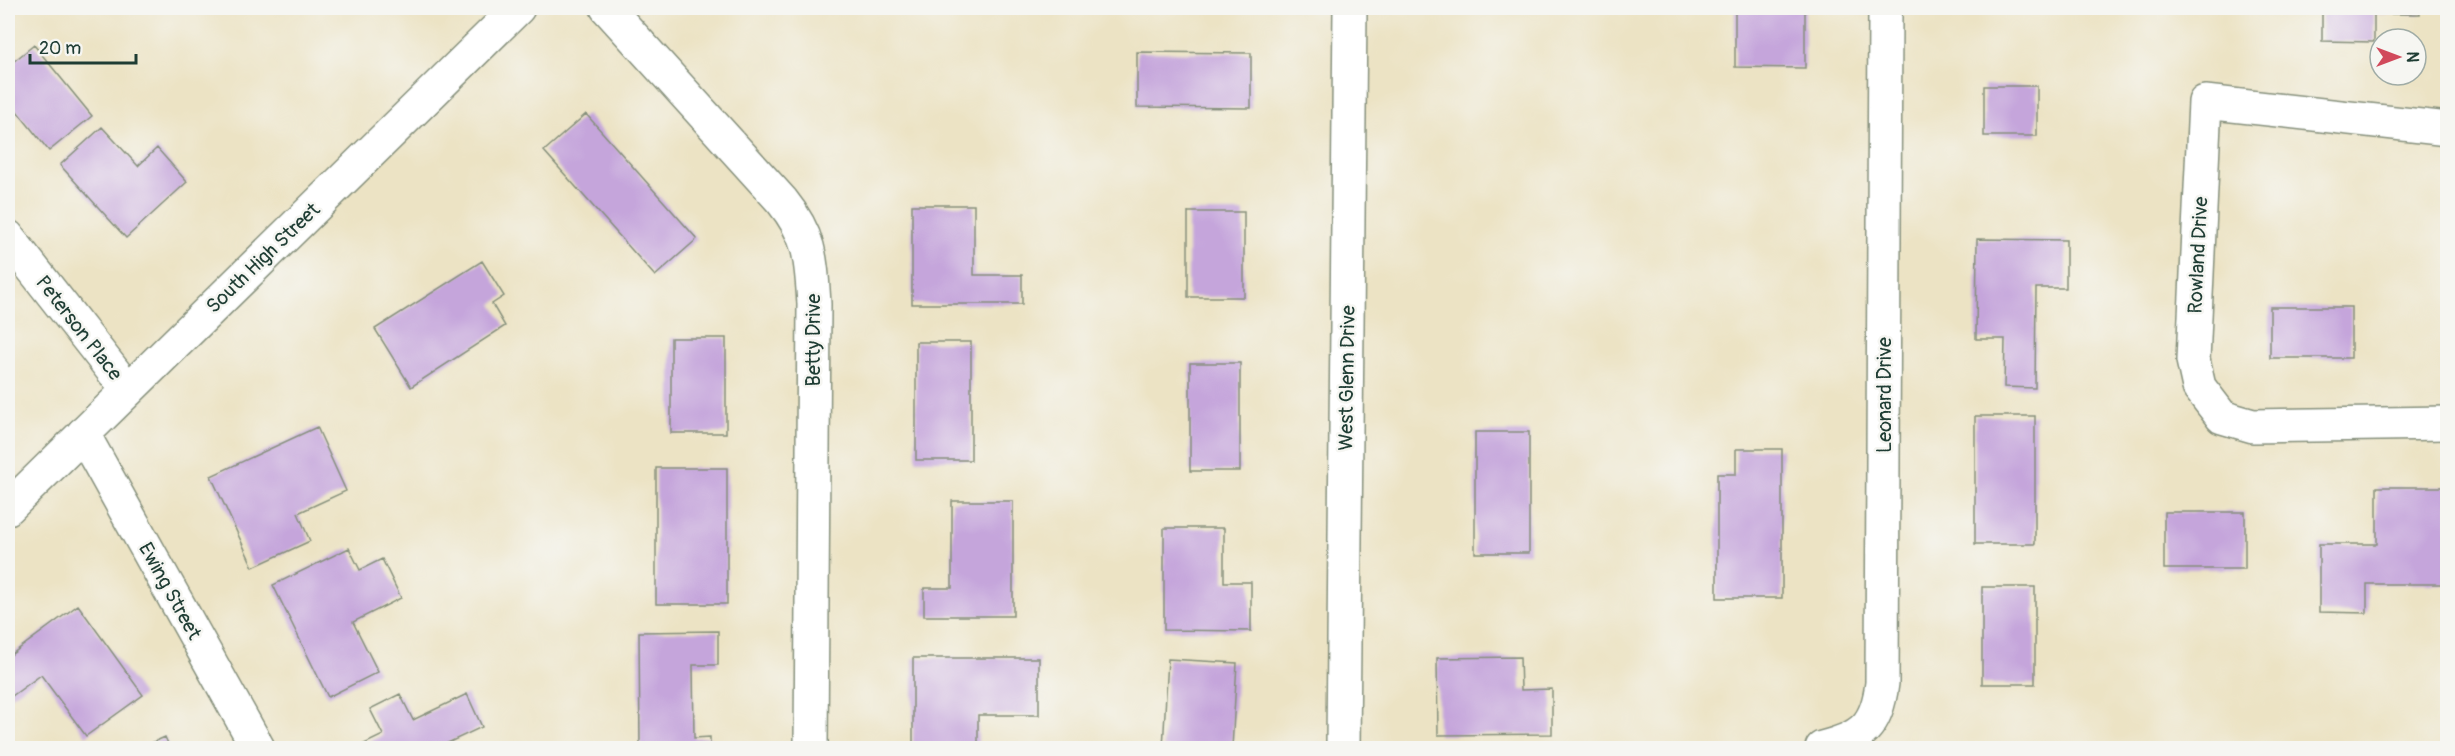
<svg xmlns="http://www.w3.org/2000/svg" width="2455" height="756" font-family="Pangolin,sans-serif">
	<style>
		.building { fill: #c5a5db }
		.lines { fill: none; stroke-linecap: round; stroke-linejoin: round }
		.minor-casing { stroke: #86907c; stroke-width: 36 }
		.major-casing { stroke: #86907c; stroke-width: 36 }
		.minor { stroke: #fff; stroke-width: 33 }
		.major { stroke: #fff; stroke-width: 33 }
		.labels { text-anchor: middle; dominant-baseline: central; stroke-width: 5; stroke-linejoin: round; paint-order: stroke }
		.street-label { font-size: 20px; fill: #1f3d34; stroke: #f6f6f2 }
	</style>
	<rect width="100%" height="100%" fill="#f6f6f2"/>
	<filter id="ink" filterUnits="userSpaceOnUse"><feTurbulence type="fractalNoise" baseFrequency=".0167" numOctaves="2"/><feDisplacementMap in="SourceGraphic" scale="12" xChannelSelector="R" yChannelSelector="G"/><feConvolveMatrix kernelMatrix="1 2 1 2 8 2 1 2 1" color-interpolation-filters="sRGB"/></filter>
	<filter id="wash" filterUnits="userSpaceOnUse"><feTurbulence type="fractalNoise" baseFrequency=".008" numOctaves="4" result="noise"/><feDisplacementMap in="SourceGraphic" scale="24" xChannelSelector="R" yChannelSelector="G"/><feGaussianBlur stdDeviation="1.35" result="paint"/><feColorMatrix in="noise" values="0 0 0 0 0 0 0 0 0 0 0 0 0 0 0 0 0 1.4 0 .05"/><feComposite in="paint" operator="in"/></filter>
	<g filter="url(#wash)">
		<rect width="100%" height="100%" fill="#ece3c4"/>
		<g id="blocks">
			<path class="building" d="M1735 8H1805V68L1735 67Z
				M2322 8H2420V14H2374V42L2322 41Z
				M34 45 92 116 49 151 8 100V66Z
				M1137 52 1251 53V108L1137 107Z
				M1984 86H2037V136H1984Z
				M586 114 697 239 655 276 544 151Z
				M102 127 138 166 157 148 187 182 126 238 60 165Z
				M912 205H974V275H1022V304H912Z
				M1188 212H1244V297H1188Z
				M1977 239 2066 240V288H2036L2035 388 2004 387 2005 339H1976Z
				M482 261 504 296 492 304 505 326 411 387 375 329Z
				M2270 307H2351V358H2270Z
				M671 338H726V433H671Z
				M916 342H971V460H916Z
				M1190 363H1240V471H1190Z
				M1975 416H2035V544H1975Z
				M317 427 346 491 298 513 310 541 253 567 211 476Z
				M1475 432H1529V553H1475Z
				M1736 449H1782V598H1717V474H1736Z
				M656 468H727V604H656Z
				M2377 487H2448V584H2367V613L2319 612V544H2377Z
				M952 501H1013V616H924V588H952Z
				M2164 512H2245V569H2164Z
				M1164 528H1224V582H1251V631L1164 630Z
				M349 548 360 570 382 559 401 598 353 622 378 672 328 697 273 585Z
				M1982 587H2035V684H1982Z
				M78 605 143 695 86 736 41 675 12 696 8 690V657Z
				M718 631V665H693L694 738 710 737V748H640L639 632Z
				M1520 657 1521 690 1552 689V734L1438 735 1437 658Z
				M913 658H1039V715H978V748H913Z
				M1168 659 1237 663 1232 748H1163Z
				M400 694 413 720 467 694 482 727 437 748H361L360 746 383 735 370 709Z
				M165 737 170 748H140Z"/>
		</g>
	</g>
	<g filter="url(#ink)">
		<use href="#blocks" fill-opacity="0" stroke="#86907c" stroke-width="1.5"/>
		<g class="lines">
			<g class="minor-casing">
				<path id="minor" d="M607 8 782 201C811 237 811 259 814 304L811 748
					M2448 129 2205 102 2193 360 2199 387 2222 417 2253 426 2448 423
					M8 237 128 390
					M83 434 258 748
					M1343 748 1350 8
					M1822 748C1862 738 1877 726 1882 683L1885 8"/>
			</g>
			<g class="major-casing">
				<path id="major" d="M8 508 518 8"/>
			</g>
			<use href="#minor" class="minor"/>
			<use href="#major" class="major"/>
		</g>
	</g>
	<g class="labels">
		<g class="street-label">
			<text transform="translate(2198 255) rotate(-87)">Rowland Drive</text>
			<text transform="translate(263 258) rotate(-44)">South High Street</text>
			<text transform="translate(79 328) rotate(52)">Peterson Place</text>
			<text transform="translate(813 340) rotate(-90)">Betty Drive</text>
			<text transform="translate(1347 378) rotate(-89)">West Glenn Drive</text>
			<text transform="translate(1884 395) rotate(-90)">Leonard Drive</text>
			<text transform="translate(170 591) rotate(61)">Ewing Street</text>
		</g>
	</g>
	<rect width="2455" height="756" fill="none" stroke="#f6f6f2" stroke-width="30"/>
	<g transform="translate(2398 57) rotate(90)"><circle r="28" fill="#f6f6f2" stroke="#a0aca6" stroke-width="1.5"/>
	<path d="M0-4.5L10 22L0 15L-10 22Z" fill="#d1495b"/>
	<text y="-9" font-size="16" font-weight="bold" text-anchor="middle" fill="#1f3d34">N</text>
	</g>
	<path d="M30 54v9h106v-9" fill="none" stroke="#1f3d34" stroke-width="3"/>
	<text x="39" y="54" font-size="18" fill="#1f3d34" stroke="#f6f6f2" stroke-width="4.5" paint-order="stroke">20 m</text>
</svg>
